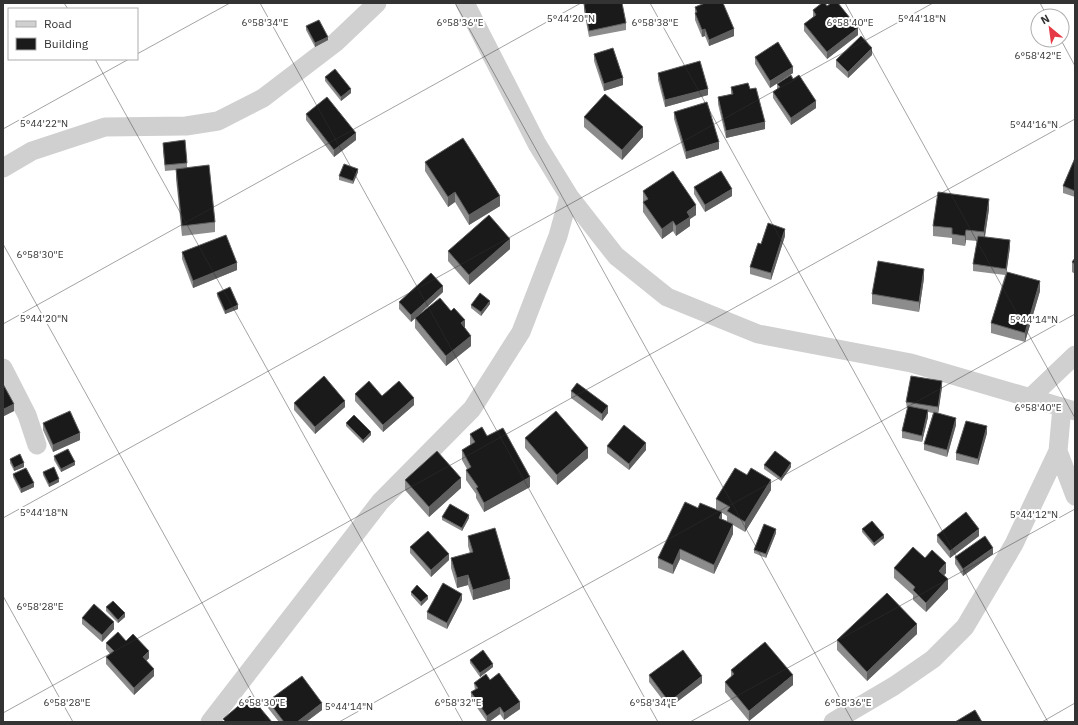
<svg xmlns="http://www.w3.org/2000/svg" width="1078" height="725" font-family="'IBM Plex Sans',sans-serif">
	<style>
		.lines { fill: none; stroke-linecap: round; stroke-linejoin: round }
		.minor { stroke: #d0d0d0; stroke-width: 19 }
		.wall { fill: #8c8c8c }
		.shaded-wall { fill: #5f5f5f }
		.building { fill: #1a1a1a; stroke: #5f5f5f }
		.ticks { fill: none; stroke: #333; stroke-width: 1; stroke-opacity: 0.45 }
		.ticks-label { font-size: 10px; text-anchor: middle; fill: #333; stroke: #fff; stroke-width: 4; stroke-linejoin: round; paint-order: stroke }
	</style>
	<rect width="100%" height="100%" fill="#fff"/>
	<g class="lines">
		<path class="minor" d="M465 3 537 144 569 196 616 256 667 297 758 334 911 363 1075 411
			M3 168 32 151 105 127 186 126 218 121 263 98 335 43 377 3
			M3 368 27 415 37 445
			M1030 398 1075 355
			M1058 451 1075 496
			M210 722 380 502 472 409 521 332 558 236 569 196
			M833 722 894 686 933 659 965 627 1014 544 1058 451 1062 407"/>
	</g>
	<path class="wall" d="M584 4 626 23V30L589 37 584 11Z
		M827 6 858 35 827 59 804 31V24L813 17V10Z
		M695 7 734 36 709 46 705 36 702 37 695 20Z
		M306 26 328 40 315 47 306 30Z
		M594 54 623 85 604 91 594 61Z
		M872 55 848 78 836 67V60Z
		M755 57 793 73 770 88 755 64Z
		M658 73 708 95 665 107 658 80Z
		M325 77 351 93 341 101 325 81Z
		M793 79 816 108 791 125 773 98V92L777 89V84Z
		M731 87 750 89 765 129 726 138 718 104V97L731 94Z
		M674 112 719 149 686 159 674 119Z
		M306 114 356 140 334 157 306 120Z
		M584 117 643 137 622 160 584 127Z
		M163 143 187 163V168L215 222V232L182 236 176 179V170L165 171 163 150Z
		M1075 158V197L1063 193V186Z
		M425 162 500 206 469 225 455 202 448 207 425 171Z
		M358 172 353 184 339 180V176Z
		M694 187 732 196 705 212 694 194Z
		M643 191 696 215 690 219V226L676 236 673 231 662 239 643 212Z
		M989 209 985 237 1010 247 1006 274 1040 291 1025 342 991 333V323L1005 275 973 271V264L977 241 966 240 965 246 952 244V238L933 236V226Z
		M785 236 771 280 750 274V267L761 244Z
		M510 249 469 285 448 261V251Z
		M182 252 237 270 193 288 182 259Z
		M1075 258V274L1072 272V262Z
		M924 278 919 312 872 304V294Z
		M443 292 411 322 399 309V302Z
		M217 293 238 309 225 314 217 296Z
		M490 304 481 316 471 308V305Z
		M415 318 465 328 471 346 446 366 415 328Z
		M3 384 14 411 4 416V415V420H3Z
		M942 387 938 413 956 425 947 457 924 450V444L933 413 928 412V417L922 442 902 438V431L907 409 906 402Z
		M571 391 608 413 602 421 571 398Z
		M355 394 382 396 414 405 383 432 355 401Z
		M294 403 345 407 315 434 294 410Z
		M43 423 80 440 53 452 43 430Z
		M346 423 371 435 363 443 346 426Z
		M987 433 978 465 956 460V453Z
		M470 434 487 436 530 487 484 512 476 498V494L466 480V470L467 469 462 460V450L471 445 470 444Z
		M525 438 588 458 557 485 525 448Z
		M607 446 646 450 629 470 607 453Z
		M54 456 75 465 61 472 54 460Z
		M10 459 24 467 14 471 10 463Z
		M764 465 791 467 781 481 764 469Z
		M43 472 59 482 49 487 43 475Z
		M13 474 34 487 21 493 13 477Z
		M405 480 461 488 429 517 405 490Z
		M771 490 745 532 733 525V534L714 574 680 559 673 574 658 568V558L722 519 727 521V516L716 509V499Z
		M442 517 469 518 462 531 442 520Z
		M862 529 884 538 874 546 862 532Z
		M776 533 766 558 754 553V550Z
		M937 535 979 536 950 558 937 542Z
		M468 536 510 589 473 600 468 585 457 588 451 568V558L470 553 468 546Z
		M410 547 449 560 431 577 410 553Z
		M993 554 963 576 955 564V557Z
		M925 558 946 573 944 575 948 589 926 612 913 600V595L894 578V568Z
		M411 592 428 599 421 606 411 595Z
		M462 600 447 629 427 619V612Z
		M106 607 125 617 118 623 106 611Z
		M82 618 114 629 102 642 82 624Z
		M917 634 867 681 837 650V640Z
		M126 641 149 658 146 661 154 676 134 695 106 664V657L110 654 106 649V643Z
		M470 660 493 667 480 677 470 663Z
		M731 670 793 685 749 721 725 692V682L731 677Z
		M649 675 702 683 669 708 649 682Z
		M490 680 520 709 504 720 500 714 489 722H487L471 699V692L475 690 474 683Z
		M268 701 322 710 306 722H279L268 708Z"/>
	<path class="shaded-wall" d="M858 28V35L827 59V52Z
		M705 29V36L702 37V30Z
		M734 29V36L709 46V40Z
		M328 37V40L315 47V43Z
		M872 48V55L848 78V72Z
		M793 67V73L770 88V81Z
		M623 78V85L604 91V84Z
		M351 89V93L341 101V97Z
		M708 89V95L665 107V100Z
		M816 101V108L791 125V118Z
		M765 122V129L726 138V131Z
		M643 127V137L622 160V150Z
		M356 133V140L334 157V150Z
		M719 142V149L686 159V152Z
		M358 169V172L353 184V181Z
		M732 189V196L705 212V205Z
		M455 192V202L448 207V197Z
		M500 196V206L469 225V215Z
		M989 199V209L984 242V232Z
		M696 205V215L690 219V226L676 236V226L687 212Z
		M673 221V231L662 239V229Z
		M785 229V236L771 280V273Z
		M966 230V240L965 246V236Z
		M510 239V249L469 285V275Z
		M1010 240V247L1006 276V269Z
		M237 263V270L193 288V281Z
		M924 269V278L919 312V302Z
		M1040 281V291L1025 342V333Z
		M443 286V292L411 322V315Z
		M490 301V304L481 316V312Z
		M238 305V309L225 314V311Z
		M465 320V330L461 323Z
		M471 336V346L446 366V356Z
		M942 381V387L938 414V407Z
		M414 398V405L383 432V425Z
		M345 401V407L315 434V427Z
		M14 404V411L4 416V409Z
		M608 406V413L602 421V414Z
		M928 410V417L922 442V436Z
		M956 418V425L947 457V450Z
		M987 426V433L978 465V459Z
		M371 432V435L363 443V440Z
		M80 433V440L53 452V445Z
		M646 443V450L629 470V464Z
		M588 448V458L557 485V475Z
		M75 462V465L61 472V469Z
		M24 463V467L14 471V468Z
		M791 463V467L781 481V478Z
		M530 477V487L484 512V503Z
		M461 478V488L429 517V507Z
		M59 479V482L49 487V484Z
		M771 480V490L745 532V522Z
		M34 483V487L21 493V489Z
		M722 512V522L719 518Z
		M469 515V518L462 531V528Z
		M733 524V534L714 574V565Z
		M776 529V533L766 558V554Z
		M979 529V536L950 558V551Z
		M884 535V538L874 546V543Z
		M993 548V554L963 576V569Z
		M680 549V559L673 574V565Z
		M449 554V560L431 577V570Z
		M946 563V573L939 581V571Z
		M468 575V585L457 588V578Z
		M510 579V589L473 600V590Z
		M948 579V589L926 612V603Z
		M462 594V600L447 629V623Z
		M428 596V599L421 606V602Z
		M125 613V617L118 623V620Z
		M114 622V629L102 642V635Z
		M917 624V634L867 681V672Z
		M149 651V658L143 664V657Z
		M493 664V667L480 677V673Z
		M154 669V676L134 695V688Z
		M793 675V685L749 721V711Z
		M702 676V683L669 708V702Z
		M520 702V709L504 720V713Z
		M322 703V710L306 722H297Z
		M500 707V714L489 722H487V716Z"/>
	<path class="building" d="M590 3H622L626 23 589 31 584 4Z
		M705 3H723L734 29 709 40 705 29 702 30 695 13 697 12 695 7Z
		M822 3H825L827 6 831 3H838L858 28 827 52 804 24 816 15 813 10Z
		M319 20 328 37 315 43 306 26Z
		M861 36 872 48 848 72 836 60Z
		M778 42 793 67 770 81 755 57Z
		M613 48 623 78 604 84 594 54Z
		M700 61 708 89 665 100 658 73Z
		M335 69 351 89 341 97 325 77Z
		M791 75 793 79 799 75 816 101 791 118 773 92 780 87 777 84Z
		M748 83 750 89 756 88 765 122 726 131 718 97 733 94 731 87Z
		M605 94 643 127 622 150 584 117Z
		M327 97 356 133 334 150 306 114Z
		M707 102 719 142 686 152 674 112Z
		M463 138 500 196 469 215 455 192 448 197 425 162Z
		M185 140 187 163 165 165 163 143Z
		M1075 158V191L1063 186Z
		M344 164 358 169 353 181 339 176Z
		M209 165 215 222 182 226 176 169Z
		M673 171 696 205 687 212 690 217 676 226 673 221 662 229 643 202 648 199 643 191Z
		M721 171 732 189 705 205 694 187Z
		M938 192 989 199 984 232 966 230 965 236 952 234V228L933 226Z
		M489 215 510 239 469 275 448 251Z
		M768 223 785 229 771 273 750 267 758 243 761 244Z
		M226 235 237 263 193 281 182 252Z
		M978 236 1010 240 1006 269 973 264Z
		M1075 258V264L1072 262Z
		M878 261 924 269 919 302 872 294Z
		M1007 272 1040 281 1025 333 991 323Z
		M431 273 443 286 411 315 399 302Z
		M230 287 238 305 225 311 217 293Z
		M480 293 490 301 481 312 471 305Z
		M440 298 451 311 454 308 465 320 461 323 471 336 446 356 415 318Z
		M324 376 345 401 315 427 294 403Z
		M911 376 942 381 938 407 906 402Z
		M369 381 382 396 399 381 414 398 383 425 355 394Z
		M577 383 608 406 602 414 571 391Z
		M3 384 14 404 4 409 3 407Z
		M908 406 928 410 922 436 902 431Z
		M70 411 80 433 53 445 43 423Z
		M556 411 588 448 557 475 525 438Z
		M934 412 956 418 947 450 924 444Z
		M354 415 371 432 363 440 346 423Z
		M966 421 987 426 978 459 956 453Z
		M624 425 646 443 629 464 607 446Z
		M482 427 487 436 503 428 530 477 484 503 476 488 478 487 466 470 471 467 462 450 475 442 470 434Z
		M68 449 75 462 61 469 54 456Z
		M437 451 461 478 429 507 405 480Z
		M775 451 791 463 781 478 764 465Z
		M20 454 24 463 14 468 10 459Z
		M54 467 59 479 49 484 43 472Z
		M26 468 34 483 21 489 13 474Z
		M735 468 747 475 751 468 771 480 745 522 727 511 730 507 716 499Z
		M685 502 698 508 700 503 722 512 719 518 733 524 714 565 680 549 673 565 658 558Z
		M450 504 469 515 462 528 442 517Z
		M966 512 979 529 950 551 937 535Z
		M872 521 884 535 874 543 862 529Z
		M764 524 776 529 766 554 754 550Z
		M495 528 510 579 473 590 468 575 457 578 451 558 473 552 468 536Z
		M428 531 449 554 431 570 410 547Z
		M985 536 993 548 963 569 955 557Z
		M913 547 925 558 932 550 946 563 939 571 948 579 926 603 913 590 915 587 894 568Z
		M443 583 462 594 447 623 427 612Z
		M417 585 428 596 421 602 411 592Z
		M887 593 917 624 867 672 837 640Z
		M113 601 125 613 118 620 106 607Z
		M94 604 114 622 102 635 82 618Z
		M118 632 126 641 133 634 149 651 143 657 154 669 134 688 106 657 114 651 106 643Z
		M765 642 793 675 749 711 725 682 734 674 731 670Z
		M483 650 493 664 480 673 470 660Z
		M683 650 702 676 669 702 649 675Z
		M499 673 520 702 504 713 500 707 487 716 471 692 478 688 474 683 486 674 490 680Z
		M302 676 322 703 297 722H284L268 701Z
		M250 696 272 722H226L223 719Z
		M975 710 982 722H955Z"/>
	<path class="ticks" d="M64 3 68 9M260 3 658 722M455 3 853 722M650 3 1048 722M845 3 1075 418M1040 3 1047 16M1061 40 1075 66M137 54 230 3M95 59 463 722M3 129 129 59M3 244 268 722M3 324 581 3M3 518 933 3M3 596 73 722M3 713 1075 119M339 722 1075 314M690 722 1075 509M1042 722 1075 703"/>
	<g class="ticks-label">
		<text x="571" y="22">5°44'20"N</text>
		<text x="922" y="22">5°44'18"N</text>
		<text x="265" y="26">6°58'34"E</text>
		<text x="460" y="26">6°58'36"E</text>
		<text x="655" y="26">6°58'38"E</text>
		<text x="850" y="26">6°58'40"E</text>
		<text x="1038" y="59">6°58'42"E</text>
		<text x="44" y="127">5°44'22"N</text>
		<text x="1034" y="128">5°44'16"N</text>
		<text x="40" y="258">6°58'30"E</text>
		<text x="44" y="322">5°44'20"N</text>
		<text x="1034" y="323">5°44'14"N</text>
		<text x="1038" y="411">6°58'40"E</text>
		<text x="44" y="516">5°44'18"N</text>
		<text x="1034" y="518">5°44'12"N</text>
		<text x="40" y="610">6°58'28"E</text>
		<text x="67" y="706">6°58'28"E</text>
		<text x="262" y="706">6°58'30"E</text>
		<text x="458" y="706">6°58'32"E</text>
		<text x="653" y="706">6°58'34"E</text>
		<text x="848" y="706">6°58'36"E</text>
		<text x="349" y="710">5°44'14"N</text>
	</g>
	<rect width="1078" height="725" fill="none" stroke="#333333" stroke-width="8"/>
	<rect x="8" y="8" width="130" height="52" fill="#ffffff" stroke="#adadad"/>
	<rect x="16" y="21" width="20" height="6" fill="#d0d0d0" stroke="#adadad"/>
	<text x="44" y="28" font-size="12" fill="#333333">Road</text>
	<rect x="16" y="38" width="20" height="12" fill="#1a1a1a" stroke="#adadad"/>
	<text x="44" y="48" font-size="12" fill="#333333">Building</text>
	<g transform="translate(1050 28) rotate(331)"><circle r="19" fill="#ffffff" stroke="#adadad"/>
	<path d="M0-3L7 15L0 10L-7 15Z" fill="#e63946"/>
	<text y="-6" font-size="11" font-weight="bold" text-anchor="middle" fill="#333333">N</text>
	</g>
</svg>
